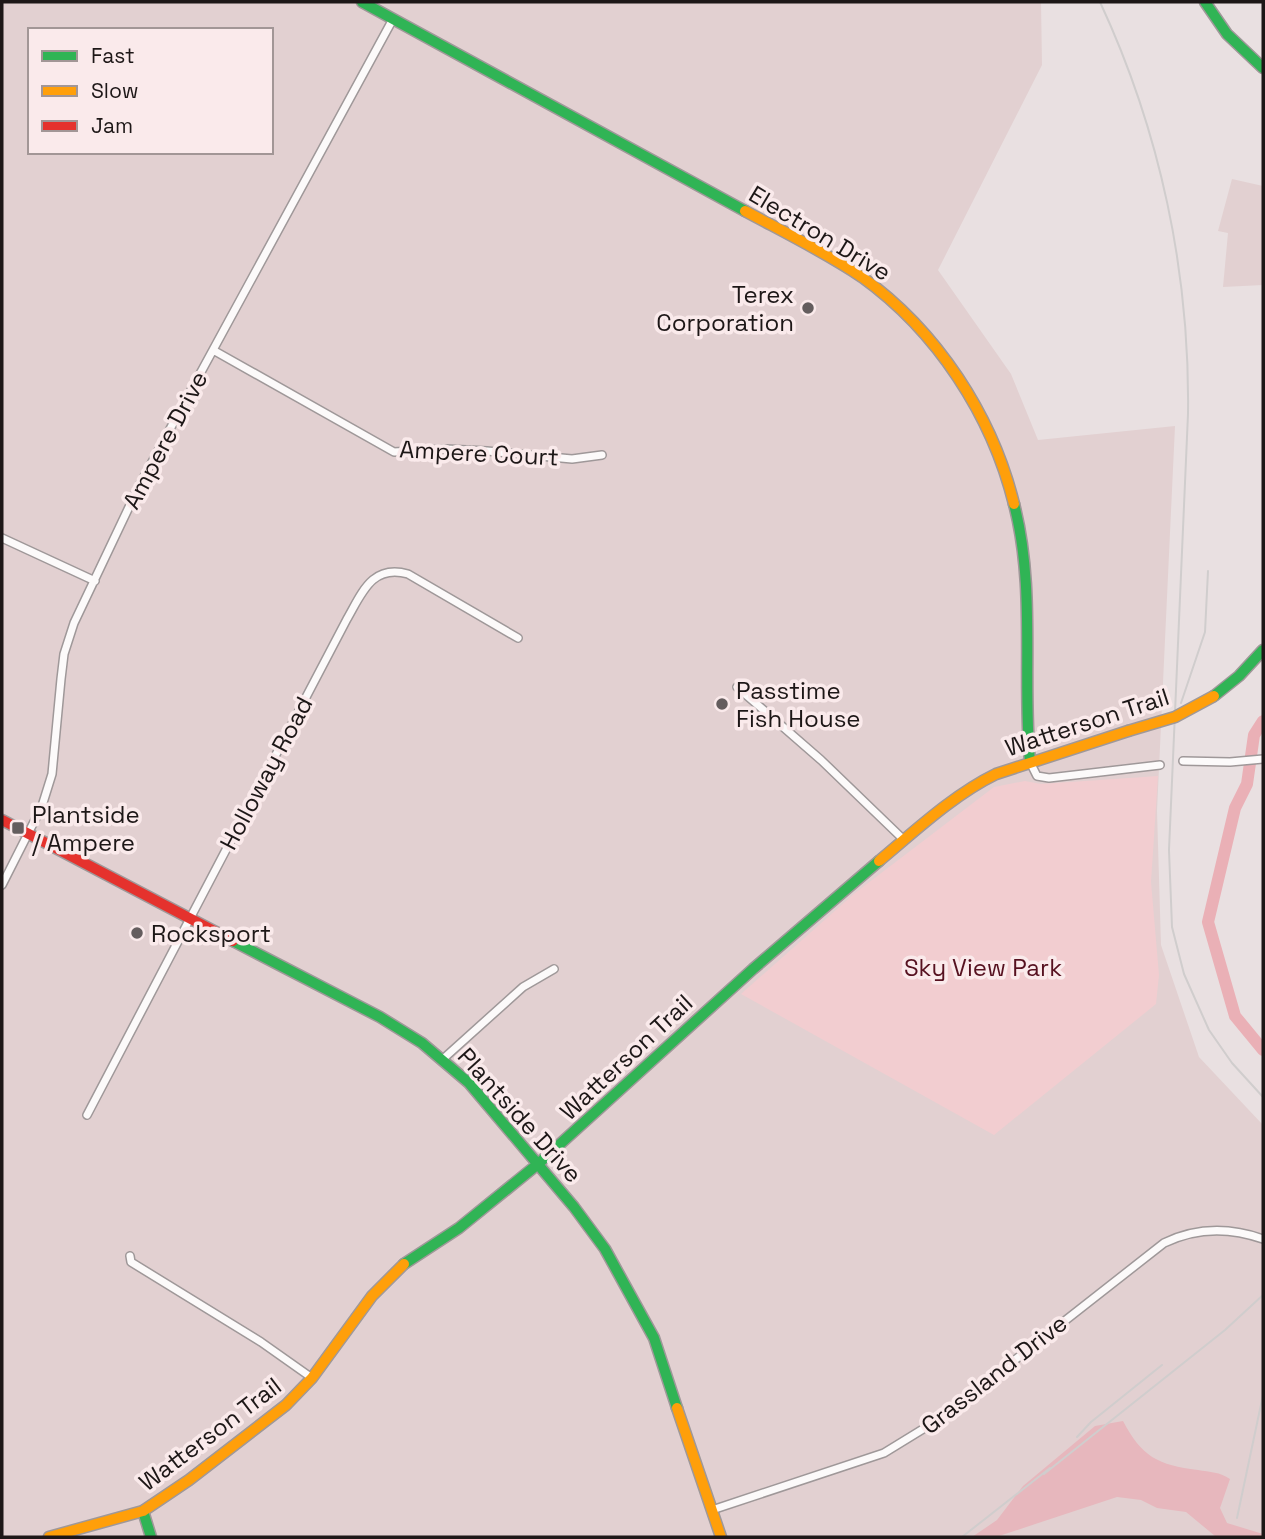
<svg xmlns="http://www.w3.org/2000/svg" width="1265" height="1539" font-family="'Space Grotesk',sans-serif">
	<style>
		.built { fill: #e2d0d1; fill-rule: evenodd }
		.green { fill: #f2cdd0 }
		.forest { fill: #e7b7bd }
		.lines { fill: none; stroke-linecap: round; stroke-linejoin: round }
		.river { stroke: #eab0b6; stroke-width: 12 }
		.street-casing { stroke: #9f9899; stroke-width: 10 }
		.fast-casing { stroke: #9f9899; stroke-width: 13 }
		.slow-casing { stroke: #9f9899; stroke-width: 13 }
		.jam-casing { stroke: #9f9899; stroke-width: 13 }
		.street { stroke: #fcfafa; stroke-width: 7 }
		.fast { stroke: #30b455; stroke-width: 10 }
		.slow { stroke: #ff9f0a; stroke-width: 10 }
		.jam { stroke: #e5322d; stroke-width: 10 }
		.rail { stroke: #d0cdcd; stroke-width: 2 }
		.slow-bridge-casing { stroke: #9f9899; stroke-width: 13; stroke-linecap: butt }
		.slow-bridge { stroke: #ff9f0a; stroke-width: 10 }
		.poi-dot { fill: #645d5e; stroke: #faeaeb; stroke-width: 2.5 }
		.labels { text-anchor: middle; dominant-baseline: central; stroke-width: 7; stroke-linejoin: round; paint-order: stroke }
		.street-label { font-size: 24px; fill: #1d1717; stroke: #faeaeb }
		.poi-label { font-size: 24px; fill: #1d1717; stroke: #faeaeb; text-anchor: start }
		.park-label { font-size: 24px; fill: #561120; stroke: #faeaeb }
	</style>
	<rect width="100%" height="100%" fill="#e9e0e1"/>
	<path class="built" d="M2 2H1041L1042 65 938 270 1011 374 1038 440 1175 426 1157 811 1161 945 1199 1057 1263 1125V1537H2ZM30 30H271V152H30Z
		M1232 179 1263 186V285L1223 287 1228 233 1218 231Z"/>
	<path class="green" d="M1158 776 1151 882 1159 975 1156 1004 994 1135 741 994 855 893 994 787 1025 781 1041 784Z"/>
	<path class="forest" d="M1123 1421C1142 1457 1158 1465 1198 1470 1210 1472 1220 1472 1230 1479L1220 1508 1227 1523 1263 1534V1537L1215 1536 1186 1512 1157 1508 1141 1500 1117 1497 996 1537H972L997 1520 1023 1486 1095 1426Z"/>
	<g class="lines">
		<path class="river" d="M1263 721 1254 735 1247 784 1235 808 1208 922 1235 1016 1263 1050"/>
		<g class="street-casing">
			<path id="street" d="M213 350 394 452 446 449 487 451 572 459 602 455
				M2 538 95 581
				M737 687 821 760 904 840
				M1183 761 1230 762 1263 759
				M1030 762 1037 776 1049 778 1160 765
				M2 885 42 806 52 774 61 679 64 654 74 623 139 486 393 19
				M443 1059 523 987 554 969
				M87 1115 347 619C362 593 372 564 408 574L518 638
				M130 1256 131 1262 261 1342 312 1378
				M712 1510 884 1453 941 1418 1164 1243C1197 1227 1229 1227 1263 1239"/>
		</g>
		<g class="fast-casing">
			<path id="fast" d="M362 2 745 211
				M1205 2 1227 34 1263 68
				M1014 504C1036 588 1022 676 1030 762
				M1214 696 1239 676 1263 650
				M233 941 380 1017 422 1043 469 1083 574 1207 605 1249 654 1338 677 1408
				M404 1264 459 1228 538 1164 753 969 879 861
				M143 1511 151 1537"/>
		</g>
		<g class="slow-casing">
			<path id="slow" d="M745 211C784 232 825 252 862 277 937 331 992 415 1014 504
				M879 861C915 831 953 795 996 774L1128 731
				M677 1408 721 1537
				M49 1537 143 1511 189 1480 286 1405 312 1378 372 1296 404 1264"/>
		</g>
		<g class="jam-casing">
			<path id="jam" d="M2 820 233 941"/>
		</g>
		<use href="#street" class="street"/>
		<use href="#fast" class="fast"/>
		<use href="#slow" class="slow"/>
		<use href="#jam" class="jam"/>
		<path class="rail" d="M1100 2C1160 131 1190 272 1188 414L1169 850 1172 927 1184 974 1209 1030 1232 1063 1263 1097
			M1181 703 1205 632 1208 571
			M1077 1437 1091 1422 1162 1365
			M1044 1474 1225 1330 1263 1295
			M1237 1518 1263 1395
			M962 1537 1050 1468"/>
		<g class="slow-bridge-casing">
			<path id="slow-bridge" d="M1128 731 1175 717 1214 696"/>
		</g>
		<use href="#slow-bridge" class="slow-bridge"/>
	</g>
	<g class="poi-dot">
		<circle cx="808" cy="308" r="7"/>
		<circle cx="722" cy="704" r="7"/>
		<rect x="11" y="821" width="14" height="14" rx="3.5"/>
		<circle cx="137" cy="933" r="7"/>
	</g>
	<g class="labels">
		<g class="street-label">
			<text transform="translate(820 233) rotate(31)">Electron Drive</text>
			<text transform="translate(165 440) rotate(-62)">Ampere Drive</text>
			<text transform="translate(479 453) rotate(3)">Ampere Court</text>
			<text transform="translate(1087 722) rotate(-18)">Watterson Trail</text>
			<text transform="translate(266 773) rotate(-62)">Holloway Road</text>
			<text transform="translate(626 1057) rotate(-43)">Watterson Trail</text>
			<text transform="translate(520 1115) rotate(48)">Plantside Drive</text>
			<text transform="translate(994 1374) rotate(-38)">Grassland Drive</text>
			<text transform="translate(210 1434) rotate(-37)">Watterson Trail</text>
		</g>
		<g class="poi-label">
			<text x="794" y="294" text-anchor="end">Terex<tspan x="794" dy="28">Corporation</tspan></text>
			<text x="736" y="690">Passtime<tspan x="736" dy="28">Fish House</tspan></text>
			<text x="32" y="814">Plantside<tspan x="32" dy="28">/ Ampere</tspan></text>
			<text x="151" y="933">Rocksport</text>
		</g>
		<g class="park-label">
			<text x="983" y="967">Sky View Park</text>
		</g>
	</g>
	<rect width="1265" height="1539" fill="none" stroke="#1d1717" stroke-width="7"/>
	<rect x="28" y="28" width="245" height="126" fill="#faeaeb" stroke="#a29696" stroke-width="2"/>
	<rect x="42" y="51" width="35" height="10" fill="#30b455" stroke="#a29696" stroke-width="2"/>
	<text x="91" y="63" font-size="21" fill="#1d1717">Fast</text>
	<rect x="42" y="86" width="35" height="10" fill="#ff9f0a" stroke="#a29696" stroke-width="2"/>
	<text x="91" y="98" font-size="21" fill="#1d1717">Slow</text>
	<rect x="42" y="121" width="35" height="10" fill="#e5322d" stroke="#a29696" stroke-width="2"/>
	<text x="91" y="133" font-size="21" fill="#1d1717">Jam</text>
</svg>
